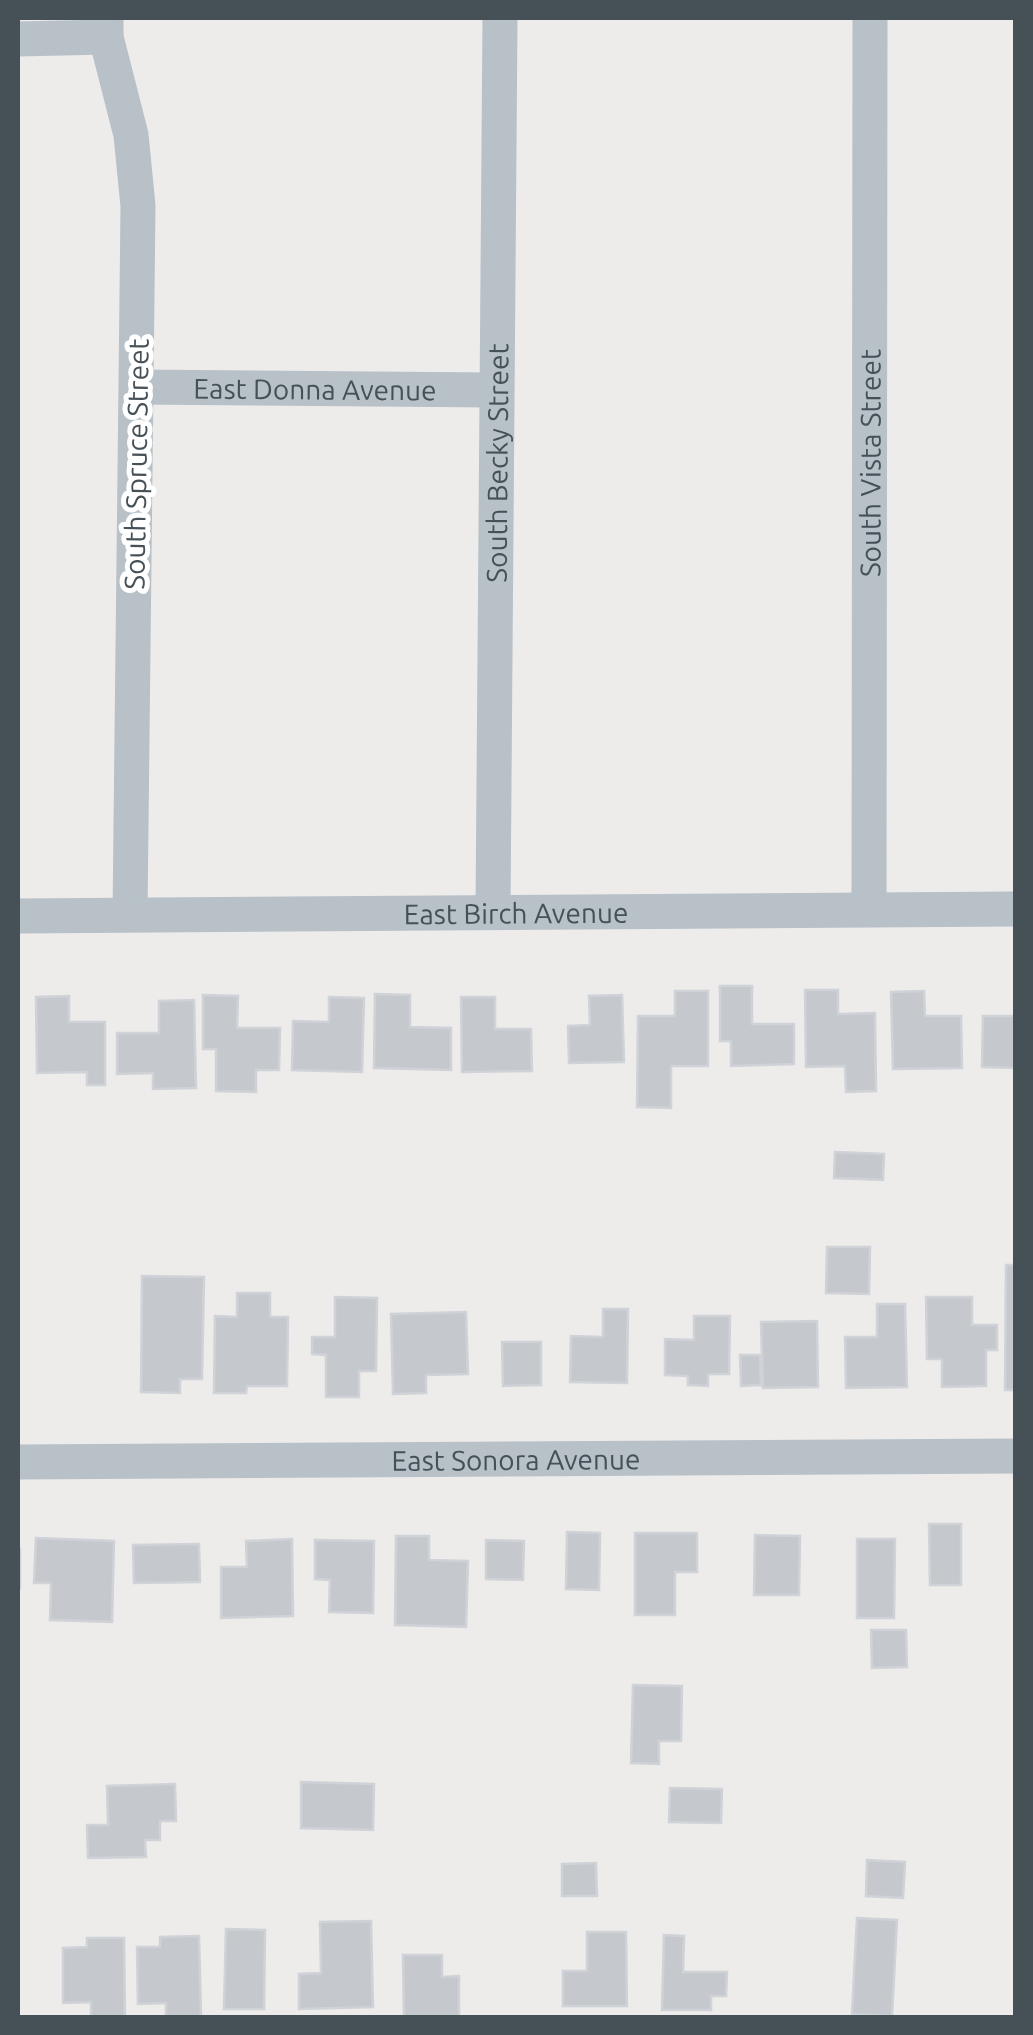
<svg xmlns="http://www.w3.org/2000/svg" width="1033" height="2035" font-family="Ubuntu,sans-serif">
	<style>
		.building { fill: #c5c9ce; stroke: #cfd2d7; stroke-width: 2.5 }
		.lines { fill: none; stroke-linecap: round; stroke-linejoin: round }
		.minor { stroke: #b7c1c7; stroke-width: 35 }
		.labels { text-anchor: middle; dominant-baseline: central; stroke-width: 10; stroke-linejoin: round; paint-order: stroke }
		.street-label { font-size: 28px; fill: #455057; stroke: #fff }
	</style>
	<rect width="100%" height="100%" fill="#eeebeb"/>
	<path class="building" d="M720 986H752V1024H794V1064L731 1066V1041H720Z
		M805 990H838V1014L875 1013 876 1091 846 1092 845 1066 806 1067Z
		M675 991H708V1066H671V1108L637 1107 638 1016H675Z
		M924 991 925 1016H961L962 1068 893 1069 891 992Z
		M375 994 410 995V1027L451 1028V1070L374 1068Z
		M203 995 238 996 237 1028H280L279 1070H256V1092L216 1091V1049H203Z
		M622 995 624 1062 569 1063 568 1026 590 1025 589 996Z
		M69 996V1022H105V1085H87V1072L37 1073 36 997Z
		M329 997 364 998 362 1072 292 1070 293 1021 329 1022Z
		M461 997H495V1029H531L532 1071 462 1072Z
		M194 1000 196 1088 153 1089V1073L117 1074V1033H159V1001Z
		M983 1016H1016V1068L982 1067Z
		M835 1152 884 1154 883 1180 834 1178Z
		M827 1247H870L869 1294 826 1293Z
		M1006 1265H1016V1390H1005Z
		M142 1276 204 1277 202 1379H180V1393L141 1392Z
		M237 1293H270V1317H288L287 1386H247L246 1393H214L215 1316 237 1317Z
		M335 1297 377 1298 376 1371H359V1397H326V1355L312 1354V1337H335Z
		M926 1297H972V1325H997V1350H986V1386L942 1387V1359H927Z
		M877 1304H905L907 1387 846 1388 845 1337H877Z
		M603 1309H628L627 1383 570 1382 571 1336 603 1337Z
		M466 1312 468 1374 426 1375V1393L393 1394 391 1314Z
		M694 1316H730L729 1374H708V1386L688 1385V1376L665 1375V1339L694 1340Z
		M817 1321 818 1387 763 1388 761 1322Z
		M502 1342H541V1385L503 1386Z
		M740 1355H760L761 1385 741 1386Z
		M929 1524H961V1585H930Z
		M567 1532 600 1533 599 1590 566 1589Z
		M635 1533H697V1572H675V1615H635Z
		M755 1535 800 1536 799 1595H754Z
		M396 1536H429V1560L468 1561 466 1627 395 1625Z
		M36 1538 114 1541 112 1622 50 1620 51 1583H34Z
		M292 1539 293 1616 221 1618V1567H247L246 1541Z
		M857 1539H895L894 1618H857Z
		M315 1540 374 1541 373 1613 329 1612 330 1580 315 1579Z
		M486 1540 524 1541 523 1580 486 1579Z
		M199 1544 200 1582 134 1583 133 1545Z
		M18 1549H20V1588H18Z
		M871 1630H906L907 1667 872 1668Z
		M633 1685 682 1686 681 1741H659V1764L631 1763Z
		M301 1782 374 1784 373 1830 301 1828Z
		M175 1784 176 1821H160V1840H145L146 1857 88 1858 87 1825H108L107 1786Z
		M670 1788 722 1789 721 1823 669 1822Z
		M867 1860 905 1862 903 1898 866 1896Z
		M596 1863 597 1896H562V1864Z
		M857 1918 897 1920 892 2016 852 2014Z
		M371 1921 373 2007 299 2009V1974L321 1973 320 1922Z
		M226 1929 265 1930 264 2009H224Z
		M587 1932H626L627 2006H563V1971H587Z
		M664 1935 684 1936 683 1972H727L726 1996H711V2010H662Z
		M199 1936 201 2018H166V2003L138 2004 137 1947H160V1937Z
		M87 1938H124L125 2018H91V2002L63 2003V1948L87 1947Z
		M403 1955H442V1977L459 1976V2018H404Z"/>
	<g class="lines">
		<g class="minor">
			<path d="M106 18V37L131 135 138 206 130 914"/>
			<path d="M18 39 106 37"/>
			<path id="s1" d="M137 387 494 390"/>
			<path id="s2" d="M869 908 870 18"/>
			<path id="s3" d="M493 911 500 18"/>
			<path id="s4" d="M18 916 1016 909"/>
			<path id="s5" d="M18 1462 1016 1456"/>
		</g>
	</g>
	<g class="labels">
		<g class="street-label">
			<text stroke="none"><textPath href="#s1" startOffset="178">East Donna Avenue</textPath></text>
			<text stroke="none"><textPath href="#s2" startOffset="445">South Vista Street</textPath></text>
			<text transform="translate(136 464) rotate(-89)">South Spruce Street</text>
			<text stroke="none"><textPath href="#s3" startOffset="448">South Becky Street</textPath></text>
			<text stroke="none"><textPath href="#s4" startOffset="498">East Birch Avenue</textPath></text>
			<text stroke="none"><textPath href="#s5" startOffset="498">East Sonora Avenue</textPath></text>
		</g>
	</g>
	<rect width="1033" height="2035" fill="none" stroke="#455057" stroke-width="40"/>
</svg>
